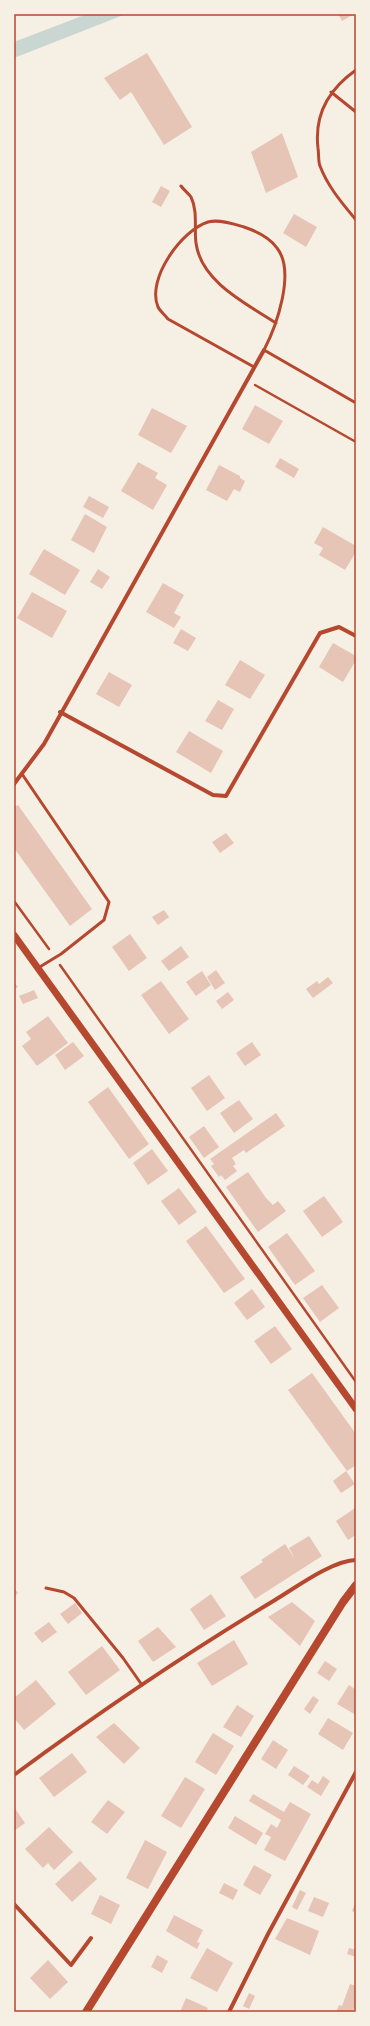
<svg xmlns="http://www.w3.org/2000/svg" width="370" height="2026" font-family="Poppins,sans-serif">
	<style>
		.water { fill: #c9d6d2 }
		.building { fill: #e6c5b7 }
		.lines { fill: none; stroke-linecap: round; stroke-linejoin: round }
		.path { stroke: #b5482f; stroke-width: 2.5 }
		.service { stroke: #b5482f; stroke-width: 3 }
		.minor { stroke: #b5482f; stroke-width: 4 }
		.tertiary { stroke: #b5482f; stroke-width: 7 }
		.secondary { stroke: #b5482f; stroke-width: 8 }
		.neatline { fill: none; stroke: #b5482f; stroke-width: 1.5 }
	</style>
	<rect width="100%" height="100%" fill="#f6efe4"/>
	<path class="water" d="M87 14H126L14 58V42Z"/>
	<path class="building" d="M338 14H354L342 21Z
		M147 53 192 127 164 145 131 92 120 100 104 78Z
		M282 133 298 177 266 193 251 152Z
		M161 186 170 191 161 207 152 202Z
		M294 214 317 227 306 247 283 233Z
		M255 405 283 421 269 444 242 429Z
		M152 408 187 426 171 453 138 435Z
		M280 458 299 469 294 478 275 467Z
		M138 462 158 473 155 478 167 485 153 510 121 491Z
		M219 465 240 476V478L245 481 240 492 234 489 227 501 206 490Z
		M89 496 109 507 103 518 83 507Z
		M85 514 107 527 94 553 71 540Z
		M323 527 356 546V552L345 570 319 555 323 548 314 543Z
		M44 549 80 570 65 595 29 574Z
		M98 569 110 577 102 589 90 582Z
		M163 583 184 595 174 613 181 617 174 628 146 612Z
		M32 592 67 611 52 638 17 618Z
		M181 629 196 638 188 651 173 643Z
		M333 643 356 656V660L343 682 319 667Z
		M240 660 265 675 250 699 225 685Z
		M109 672 132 685 119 707 96 694Z
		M218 700 234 709 222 730 205 721Z
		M189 731 223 751 211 773 176 752Z
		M18 805 92 909 70 926 14 848V807Z
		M226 833 234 843 220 853 212 842Z
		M164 910 169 917 158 925 152 917Z
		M130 934 147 958 129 971 112 947Z
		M181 946 189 957 169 971 161 961Z
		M216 970 225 983 215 990 207 977Z
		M202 971 211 985 196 996 186 982Z
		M328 977 333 983 313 998 306 989 317 981 319 984Z
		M161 981 189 1019 169 1034 141 995Z
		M14 982 18 987 14 990Z
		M34 990 38 998 23 1004 19 996Z
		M228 992 234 1000 222 1009 216 1001Z
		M48 1016 68 1043 37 1066 22 1046 31 1039 26 1032Z
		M73 1042 84 1056 65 1070 55 1055Z
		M252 1042 261 1055 245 1066 236 1053Z
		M209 1075 225 1098 207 1111 191 1088Z
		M108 1087 149 1144 129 1159 88 1102Z
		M239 1100 253 1119 234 1133 220 1113Z
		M276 1113 285 1126 246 1153 244 1150 232 1158 236 1164 233 1166 237 1171 225 1180 221 1175 219 1177 211 1166 214 1164 210 1159Z
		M204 1126 219 1147 204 1158 189 1137Z
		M152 1149 168 1171 148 1185 133 1163Z
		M248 1172 266 1198 273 1205 278 1201 286 1211 258 1232 226 1187Z
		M179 1188 197 1212 179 1225 161 1201Z
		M324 1196 343 1222 322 1237 303 1211Z
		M206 1226 245 1279 224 1293 186 1241Z
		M287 1233 315 1271 295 1285 268 1247Z
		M322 1285 339 1308 320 1322 303 1298Z
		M252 1289 265 1307 247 1320 234 1303Z
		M275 1326 292 1349 271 1364 254 1341Z
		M312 1373 356 1434V1465L347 1471 288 1390Z
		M346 1471 355 1484 341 1493 333 1481Z
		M355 1508 356 1535 348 1540 336 1521Z
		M309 1536 322 1556 255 1599 240 1577 263 1562 261 1560 285 1544 295 1559 289 1548Z
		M14 1588 18 1593 14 1597Z
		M211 1594 226 1616 204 1630 190 1609Z
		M292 1602 315 1621 300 1646 268 1617Z
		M75 1603 82 1613 68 1624 60 1614Z
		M49 1622 57 1632 42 1643 34 1633Z
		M158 1627 176 1647 153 1662 138 1641Z
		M234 1640 248 1664 212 1686 197 1663Z
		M102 1646 120 1670 86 1695 68 1672Z
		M325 1661 337 1669 329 1681 317 1673Z
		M36 1680 56 1704 24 1730 14 1718V1698Z
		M349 1685 356 1690V1715L337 1704Z
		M313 1696 319 1700 310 1714 304 1709Z
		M237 1705 254 1716 241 1737 223 1727Z
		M328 1718 353 1733 343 1750 318 1734Z
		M114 1723 140 1748 124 1764 96 1737Z
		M213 1733 234 1746 216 1775 195 1762Z
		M273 1740 288 1750 276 1769 261 1759Z
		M72 1753 87 1772 54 1797 39 1778Z
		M294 1766 310 1776 303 1785 288 1775Z
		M323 1776 330 1781 321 1796 307 1787 312 1780 318 1784Z
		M185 1777 205 1789 181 1828 161 1816Z
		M253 1794 284 1812 290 1802 311 1814 285 1861 264 1850 271 1837 265 1834 271 1824 277 1828 281 1820 249 1801Z
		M108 1800 125 1812 107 1834 91 1822Z
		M14 1807 25 1823 14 1831Z
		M235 1816 263 1833 256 1845 228 1828Z
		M49 1827 73 1852 54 1870 48 1863 43 1868 25 1849Z
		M145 1840 167 1852 148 1889 126 1878Z
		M80 1861 97 1879 72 1902 55 1884Z
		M254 1865 272 1875 260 1895 243 1885Z
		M224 1883 238 1890 233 1900 219 1893Z
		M300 1890 306 1893 297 1910 292 1907Z
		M100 1895 120 1905 111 1924 91 1914Z
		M314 1897 329 1903 323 1917 308 1911Z
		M356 1901V1913L352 1911Z
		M174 1915 203 1930 197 1942 200 1943 197 1949 166 1931Z
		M287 1918 319 1931 310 1955 275 1939Z
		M207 1948 233 1963 217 1992 190 1978Z
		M349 1948 356 1950V1957L347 1954Z
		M157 1955 168 1961 162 1973 151 1967Z
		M48 1960 68 1982 50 1999 30 1978Z
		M350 1984 356 1986V2003L353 2011 356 2012H336L339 2005 342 2006Z
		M249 1993 255 1996 249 2009 243 2006Z
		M186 1998 208 2008 206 2012H180Z"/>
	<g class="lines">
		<path class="path" d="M255 385 356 442
			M14 901 49 949
			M60 965 356 1382"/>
		<path class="service" d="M356 70C329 89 314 114 318 148 319 154 318 161 320 166 328 187 342 203 356 220
			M331 92 356 112
			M181 186C184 190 189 194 191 197 198 211 194 229 196 243 201 282 247 304 276 323
			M254 367 168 319C165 315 160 311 158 307 146 279 182 230 208 222 219 219 234 224 244 227 256 231 270 238 277 248 296 272 276 327 264 350L356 403
			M22 774 109 902 104 920 61 954 38 968
			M46 1588 64 1592 74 1598 123 1658 142 1685"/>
		<path class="minor" d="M60 712 213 795 226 796 320 633 339 627 356 636
			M14 784 44 744 264 350
			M14 1775C98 1713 185 1654 275 1600 295 1588 333 1560 356 1560
			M14 1904 71 1965 91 1938
			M229 2012 268 1934 356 1772"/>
		<path class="tertiary" d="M14 935 356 1409"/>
		<path class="secondary" d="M86 2012 343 1602 356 1585"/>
	</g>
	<rect width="370" height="2026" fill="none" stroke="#f6efe4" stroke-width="30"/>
	<rect x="15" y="15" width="340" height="1996" class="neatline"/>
</svg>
